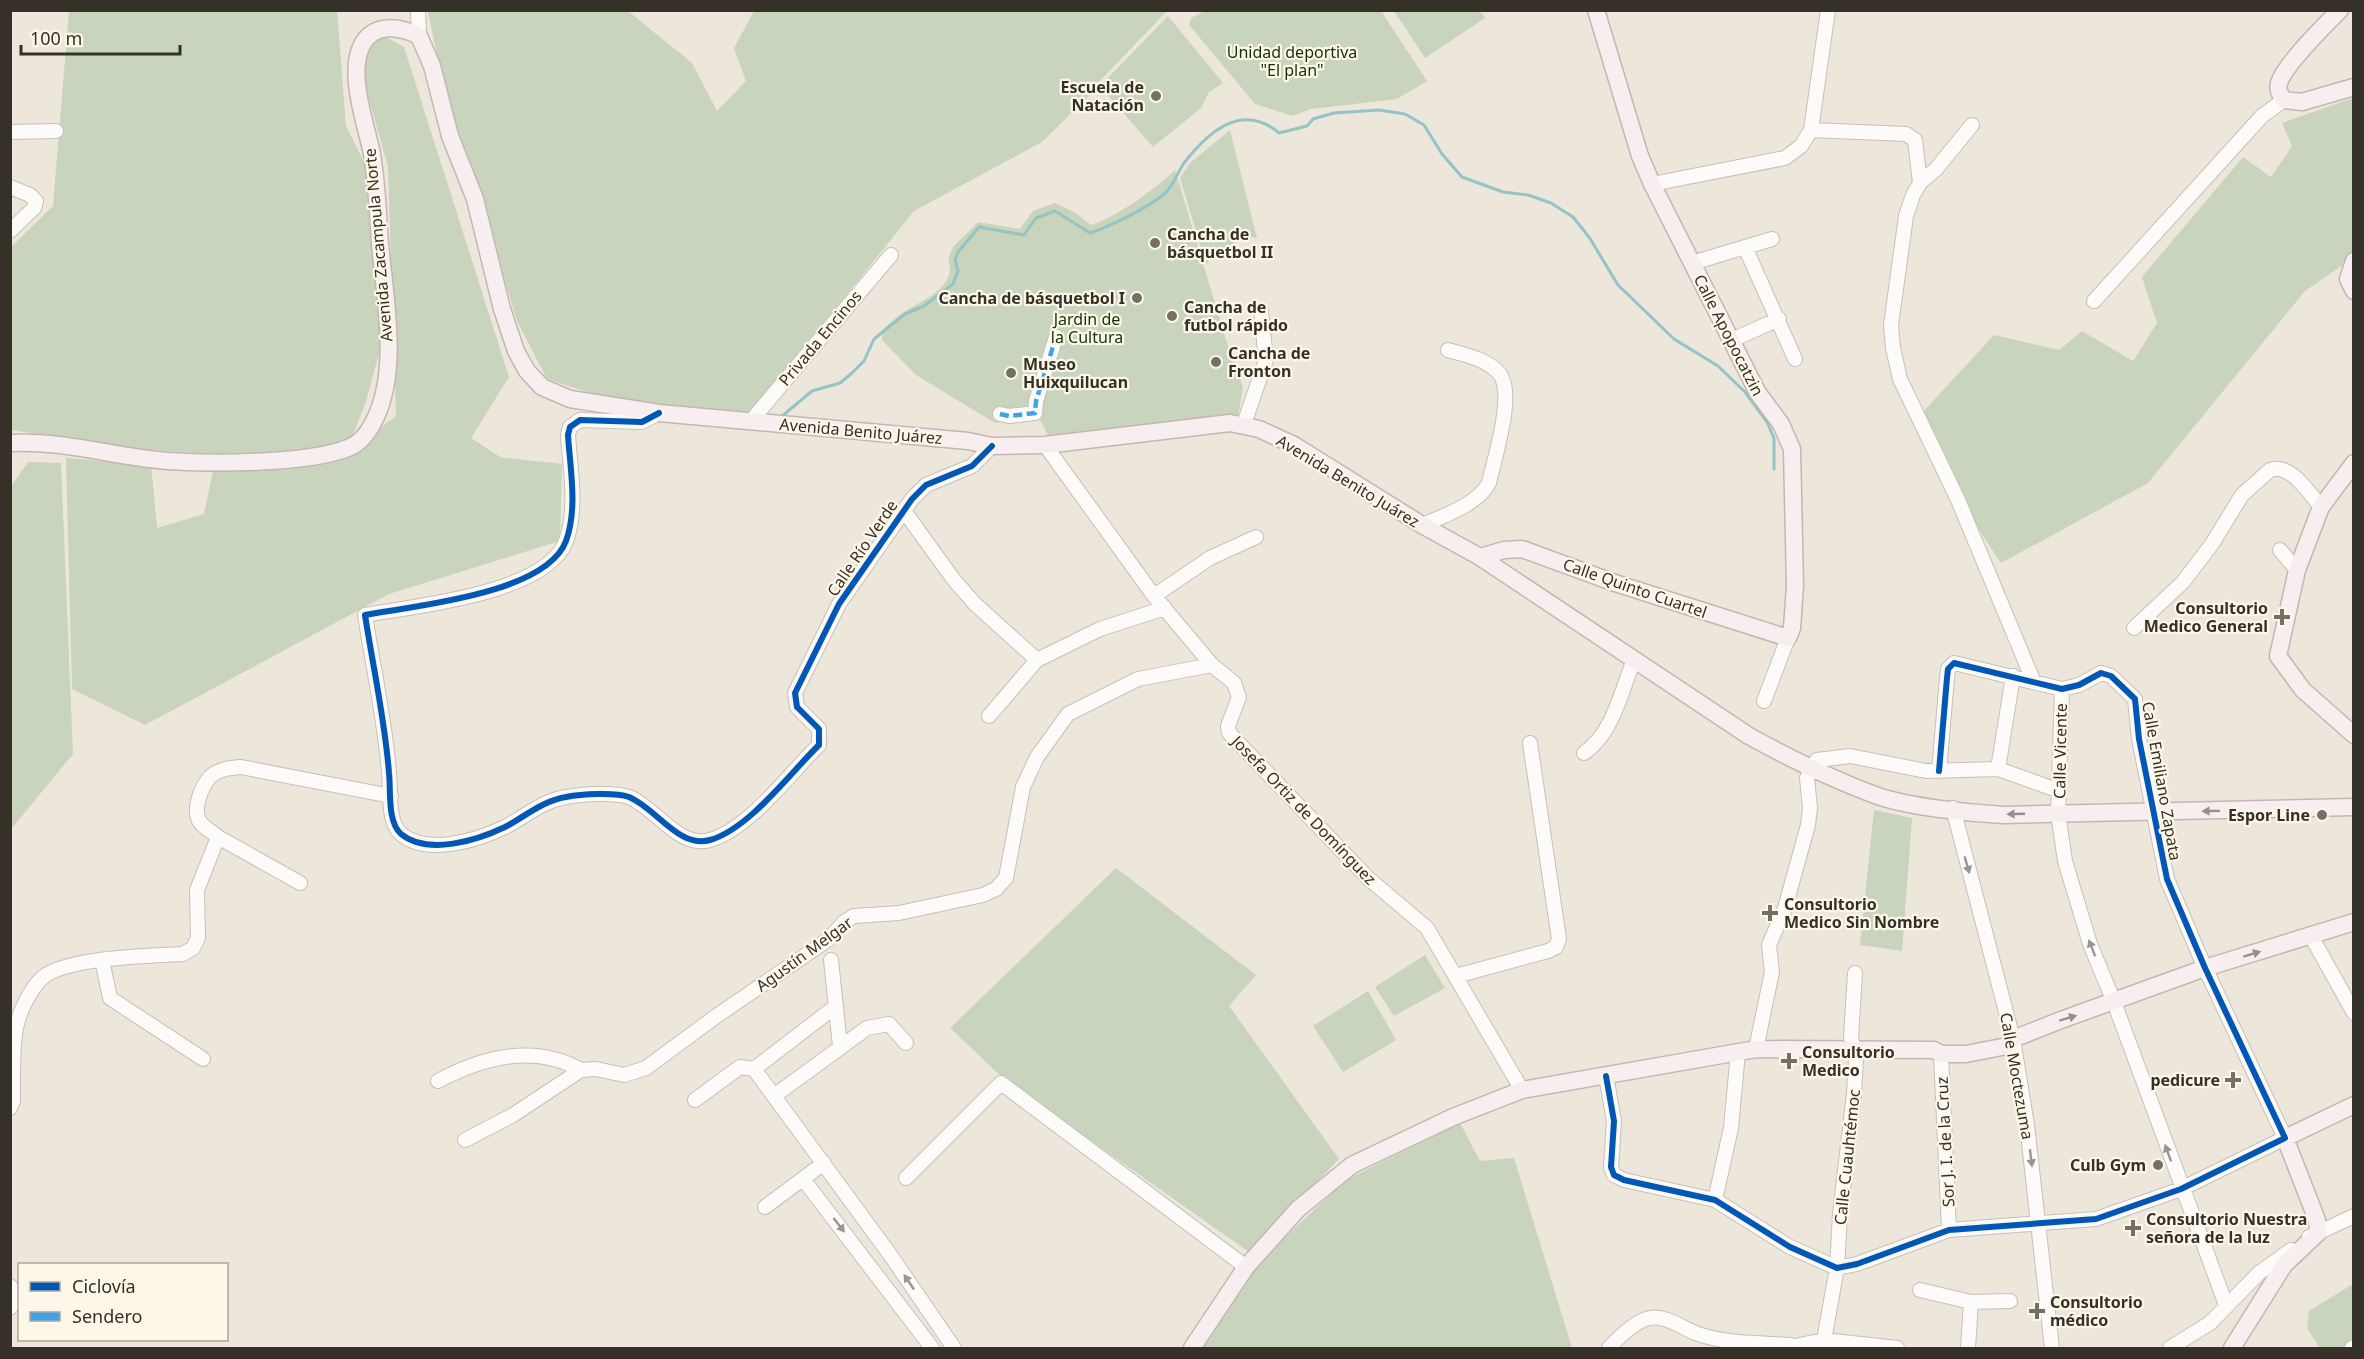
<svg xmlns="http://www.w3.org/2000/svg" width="2364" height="1359" font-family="'Noto Sans',sans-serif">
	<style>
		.green { fill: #c8d4bc }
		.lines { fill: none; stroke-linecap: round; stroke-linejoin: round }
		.stream { stroke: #94c4c5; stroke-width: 3 }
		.minor-casing { stroke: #c6c1b8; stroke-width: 16 }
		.major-casing { stroke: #c4b7b3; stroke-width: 19 }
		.minor { stroke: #fcfbfa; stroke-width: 14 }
		.major { stroke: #f6eeef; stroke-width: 16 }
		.quiet { stroke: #3ea3eb; stroke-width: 4.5; stroke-dasharray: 9 4.5; stroke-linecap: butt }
		.cycleway-casing { stroke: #fdf7e9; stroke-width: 10 }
		.cycleway { stroke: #0057b8; stroke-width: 6 }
		.oneway { fill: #96908c }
		.oneway2 { fill: #989692 }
		.poi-dot { fill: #757067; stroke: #fdf7e9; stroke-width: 2 }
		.labels { text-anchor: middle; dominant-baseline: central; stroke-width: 4.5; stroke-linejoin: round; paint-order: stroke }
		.park-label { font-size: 16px; fill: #103305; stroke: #fdf7e9 }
		.poi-label { font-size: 16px; font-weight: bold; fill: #353129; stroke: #fdf7e9; text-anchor: start }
		.street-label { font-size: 16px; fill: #353129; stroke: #fdf7e9 }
	</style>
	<rect width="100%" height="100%" fill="#ece6db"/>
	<path class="green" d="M1207 10 1381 11 1427 81 1397 99 1311 109 1293 116 1255 104 1189 25 1191 18Z
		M69 11H337L346 126 383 200 388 321 366 401 349 445 279 456 212 454 136 449 11 430V247L53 206Z
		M428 11H628L692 63 717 111 746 81 734 48 754 11H1167L1097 84 1092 93 1042 142 914 211 744 422 612 400 547 379 517 321 489 228 454 139Z
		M1394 11H1480L1485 18 1425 58Z
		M1168 16 1223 83 1209 92 1201 108 1153 147 1100 86Z
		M369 28 404 47 509 377 471 438 500 457 562 464 560 541 389 594 145 725 72 689 66 458 151 464 157 528 204 514 213 471 347 453 396 416 388 167 364 81Z
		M2353 98V258L2305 291 2148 483 2001 563 1972 519 1923 412 1994 335 2059 350 2082 331 2133 361 2157 323 2142 277 2243 157 2271 177 2292 146 2282 123Z
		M1230 130 1257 238 1252 237C1234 243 1216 249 1206 265L1180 178 1190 163Z
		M1175 170 1226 340 1243 387 1238 417 1049 437 1041 421 1032 416 995 423 916 375 882 340 883 329C889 324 895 318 901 314 921 300 959 288 948 259L953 247 978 222 1020 229 1033 211 1055 203 1074 212 1091 225C1117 217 1155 189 1175 170Z
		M28 462 61 463 73 754 11 829 10 488Z
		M1874 810 1912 818 1902 951 1860 945Z
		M1116 868 1256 975 1229 1006 1339 1159 1249 1252 1005 1080 950 1028Z
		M1425 955 1445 988 1394 1016 1375 987Z
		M1368 991 1396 1040 1343 1072 1313 1026Z
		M1460 1123 1480 1161 1514 1158 1572 1348H1199L1252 1268 1346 1180Z
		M2353 1284V1348H2320L2307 1328 2309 1311Z"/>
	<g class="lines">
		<path class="stream" d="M781 417 812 391 840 383 852 373 864 361 874 339 905 314 924 306 953 284 958 271 955 260 958 252 979 227 1024 235 1036 218 1055 211 1090 233C1109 227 1149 207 1164 194 1173 187 1177 173 1184 163 1209 131 1242 102 1279 133L1307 126 1313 119 1334 113 1379 110 1405 114 1424 125 1442 154 1462 177 1503 192 1528 195 1551 203 1573 217 1589 237 1618 285 1674 339 1718 366 1745 392 1767 422 1774 438V469"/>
		<g class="minor-casing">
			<path id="minor" d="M418 10 419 36
				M1972 125 1936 169 1920 183 1913 195 1906 216 1891 325 1893 348 1900 379 1958 500 2033 680
				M1811 130 1906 134 1915 140 1920 183
				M10 132 56 131
				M1652 184 1785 158 1801 146 1811 130 1828 10
				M10 187 30 195 36 201 34 208 10 231
				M1745 247 1795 359
				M1692 263 1772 239
				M2094 301 2262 116 2284 100
				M1732 340 1779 319
				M659 413 642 422 580 420 570 427 568 435C570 468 578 508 566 541 546 594 414 606 365 615 373 667 385 720 389 773 391 790 387 822 401 834 428 856 478 840 505 827 526 816 542 801 566 797 581 794 615 792 629 797 656 808 679 849 710 840 749 829 790 773 819 745V729L797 707 795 693 839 604 912 499 926 485 972 466 992 446
				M1000 414 1009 416 1035 413 1036 401 1056 337
				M751 421 891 255
				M1244 424 1266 360 1261 311
				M1045 445 1154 596 1212 665 1234 683 1239 697 1228 726 1229 733 1368 878 1427 928 1522 1090
				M904 511 954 580 975 604 1037 660
				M1422 525C1444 516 1478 504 1489 483 1494 459 1516 392 1499 373 1486 359 1466 355 1448 350
				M2280 550 2297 570
				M1154 596 1210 558 1256 537
				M2134 628 2183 582 2212 544 2242 495 2270 470C2290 462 2309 493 2321 507
				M2062 689 2058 813 2065 861 2090 944 2114 1002 2226 1305
				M1764 701 1788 638
				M989 716 1037 660 1100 629 1165 608
				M1584 753C1613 734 1621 691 1634 660
				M1998 769 2013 676
				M1953 808 2013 1039 2027 1125 2052 1348
				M218 837 300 883
				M2311 936 2354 1013
				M102 960 110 998 203 1059
				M831 960 840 1046
				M1456 976 1548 951 1556 947 1559 939 1530 743
				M1756 1049 1772 972 1769 945 1785 908 1808 825 1810 808 1807 778 1817 760 1850 756 1926 771 1998 769 2060 791
				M1941 1054 1949 1230
				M754 1069 836 1006
				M1606 1076 1614 1121 1611 1167 1614 1175 1624 1180 1715 1200 1790 1247 1837 1268 1857 1264 1949 1230 2096 1219 2181 1189 2285 1138 2205 968 2167 879 2139 739 2135 699 2111 676 2101 673 2079 685 2062 689 1954 663 1948 669 1947 678 1939 771
				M438 1081C483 1057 534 1043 581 1070
				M774 1096 867 1028 889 1024 906 1043
				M695 1100 740 1067 754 1069 891 1256 954 1348
				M10 1108 13 1101C13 1077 12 1051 16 1028 19 1012 30 990 41 979 63 957 151 956 183 954L193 948 198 938 197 890 218 837C213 832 204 828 200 822 192 810 201 787 210 777 218 769 230 768 241 767L391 796
				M465 1140 513 1115 581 1070 596 1069 624 1075 646 1068 715 1017 829 939 844 922 854 916 899 913 983 895 996 889 1006 878 1023 787 1037 757 1068 714 1138 679 1212 665
				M906 1178 1001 1083 1246 1267
				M803 1179 932 1348
				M1715 1200 1731 1128 1738 1052
				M765 1207 824 1163
				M2309 1237 2354 1216
				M10 1286 18 1298 10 1308
				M1920 1290 1971 1302 2010 1301
				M1824 1340 1837 1268 1840 1214 1854 1093 1856 1058 1851 1038 1855 973
				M1609 1348C1619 1337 1635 1321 1650 1318 1666 1315 1684 1329 1698 1334 1727 1344 1761 1343 1791 1345
				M1785 1348 1824 1340 1897 1348
				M1968 1348 1971 1302
				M2170 1348 2210 1323 2259 1273 2291 1250
				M2352 1348 2354 1347"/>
		</g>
		<g class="major-casing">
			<path id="major" d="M2340 10C2325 25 2285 64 2279 83 2277 90 2280 94 2284 100L2302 102 2354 87
				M2354 261 2348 279 2354 291
				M10 443C63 440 116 457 168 461 213 464 307 464 348 448 359 444 368 433 373 423 400 374 385 298 380 244 378 214 377 184 372 154 366 124 348 76 361 47 372 22 400 26 419 36L432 66 450 136 475 199 502 309 516 351 527 371 542 387 570 399 659 413 968 441 992 446 1045 445 1230 423 1259 429 1294 445 1422 525 1480 557 1749 736C1789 758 1832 779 1875 795 1908 807 1968 813 2004 815L2354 807
				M2354 463 2321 507 2297 570 2278 656 2303 690 2354 735
				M1480 557 1504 550 1522 549 1615 583 1788 638 1792 628 1795 586 1792 449 1781 424 1758 393 1652 184 1640 156 1596 10
				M1192 1348 1246 1267 1298 1209 1352 1165 1453 1117 1522 1090 1756 1049 1934 1050 1941 1054H1966L2007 1046 2013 1039 2061 1020 2205 968 2354 922
				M2232 1348 2284 1265 2318 1233 2317 1220 2285 1138 2354 1105"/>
		</g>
		<use href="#minor" class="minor"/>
		<use href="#major" class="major"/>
		<path class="quiet" d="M1000 414 1009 416 1035 413 1036 401 1056 337"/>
		<g class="cycleway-casing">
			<path id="cycleway" d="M659 413 642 422 580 420 570 427 568 435C570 468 578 508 566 541 546 594 414 606 365 615 373 667 385 720 389 773 391 790 387 822 401 834 428 856 478 840 505 827 526 816 542 801 566 797 581 794 615 792 629 797 656 808 679 849 710 840 749 829 790 773 819 745V729L797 707 795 693 839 604 912 499 926 485 972 466 992 446
				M1606 1076 1614 1121 1611 1167 1614 1175 1624 1180 1715 1200 1790 1247 1837 1268 1857 1264 1949 1230 2096 1219 2181 1189 2285 1138 2205 968 2167 879 2139 739 2135 699 2111 676 2101 673 2079 685 2062 689 1954 663 1948 669 1947 678 1939 771"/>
		</g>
		<use href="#cycleway" class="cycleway"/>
	</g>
	<defs><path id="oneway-solid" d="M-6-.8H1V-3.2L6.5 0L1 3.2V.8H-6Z" transform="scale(1.5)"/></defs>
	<g class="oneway">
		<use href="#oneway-solid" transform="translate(2211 811) rotate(179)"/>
		<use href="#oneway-solid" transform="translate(2016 814) rotate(178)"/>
		<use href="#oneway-solid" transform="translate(2252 954) rotate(-17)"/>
		<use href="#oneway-solid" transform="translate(2068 1018) rotate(-17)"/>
	</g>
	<g class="oneway2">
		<use href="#oneway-solid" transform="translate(1967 865) rotate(74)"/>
		<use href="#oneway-solid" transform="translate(2092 948) rotate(-111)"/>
		<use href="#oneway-solid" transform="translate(2168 1153) rotate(-110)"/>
		<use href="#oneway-solid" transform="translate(2031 1158) rotate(83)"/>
		<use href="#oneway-solid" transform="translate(839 1225) rotate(52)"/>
		<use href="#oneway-solid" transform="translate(909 1282) rotate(-124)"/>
	</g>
	<g class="poi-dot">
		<circle cx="1156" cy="96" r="6"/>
		<circle cx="1155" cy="243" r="6"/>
		<circle cx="1137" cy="298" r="6"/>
		<circle cx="1172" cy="316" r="6"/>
		<circle cx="1216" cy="362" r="6"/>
		<circle cx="1011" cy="373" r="6"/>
		<path d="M2279 608h6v6h6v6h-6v6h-6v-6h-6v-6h6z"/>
		<circle cx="2322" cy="815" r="6"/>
		<path d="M1767 904h6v6h6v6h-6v6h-6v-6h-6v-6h6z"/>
		<path d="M1786 1052h6v6h6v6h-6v6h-6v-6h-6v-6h6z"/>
		<path d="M2230 1071h6v6h6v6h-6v6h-6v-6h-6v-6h6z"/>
		<circle cx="2158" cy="1165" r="6"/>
		<path d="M2130 1219h6v6h6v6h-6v6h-6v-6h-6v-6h6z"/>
		<path d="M2034 1302h6v6h6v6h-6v6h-6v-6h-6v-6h6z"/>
	</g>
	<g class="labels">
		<g class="park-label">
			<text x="1292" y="52">Unidad deportiva<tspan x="1292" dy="18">"El plan"</tspan></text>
			<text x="1087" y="319">Jardin de<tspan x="1087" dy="18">la Cultura</tspan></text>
		</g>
		<g class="poi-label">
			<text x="1144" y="87" text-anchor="end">Escuela de<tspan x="1144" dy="18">Natación</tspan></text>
			<text x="1167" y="234">Cancha de<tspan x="1167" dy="18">básquetbol II</tspan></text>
			<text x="1125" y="298" text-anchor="end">Cancha de básquetbol I</text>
			<text x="1184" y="307">Cancha de<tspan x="1184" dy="18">futbol rápido</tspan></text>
			<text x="1228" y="353">Cancha de<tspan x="1228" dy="18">Fronton</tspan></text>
			<text x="1023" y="364">Museo<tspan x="1023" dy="18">Huixquilucan</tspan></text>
			<text x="2268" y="608" text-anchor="end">Consultorio<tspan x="2268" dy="18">Medico General</tspan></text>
			<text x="2310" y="815" text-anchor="end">Espor Line</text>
			<text x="1784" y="904">Consultorio<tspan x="1784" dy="18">Medico Sin Nombre</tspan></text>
			<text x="1802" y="1052">Consultorio<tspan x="1802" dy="18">Medico</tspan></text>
			<text x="2220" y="1080" text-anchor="end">pedicure</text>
			<text x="2146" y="1165" text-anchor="end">Culb Gym</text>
			<text x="2146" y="1219">Consultorio Nuestra<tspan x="2146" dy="18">señora de la luz</tspan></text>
			<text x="2050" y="1302">Consultorio<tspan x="2050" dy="18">médico</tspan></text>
		</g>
		<g class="street-label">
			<text transform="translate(378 245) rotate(-95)">Avenida Zacampula Norte</text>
			<text transform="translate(1729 335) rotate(63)">Calle Apopocatzin</text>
			<text transform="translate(820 338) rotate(-50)">Privada Encinos</text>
			<text transform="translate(861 431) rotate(5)">Avenida Benito Juárez</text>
			<text transform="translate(1348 481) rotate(31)">Avenida Benito Juárez</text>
			<text transform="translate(862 548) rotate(-56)">Calle Río Verde</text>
			<text transform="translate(1635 588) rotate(19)">Calle Quinto Cuartel</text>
			<text transform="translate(2060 751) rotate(-89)">Calle Vicente</text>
			<text transform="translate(2162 781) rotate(80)">Calle Emiliano Zapata</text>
			<text transform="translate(1304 810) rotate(46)">Josefa Ortiz de Domínguez</text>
			<text transform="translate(804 954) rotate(-36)">Agustín Melgar</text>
			<text transform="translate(2017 1076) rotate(80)">Calle Moctezuma</text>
			<text transform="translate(1945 1142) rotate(-93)">Sor J. I. de la Cruz</text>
			<text transform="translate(1847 1157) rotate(-84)">Calle Cuauhtémoc</text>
		</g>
	</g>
	<rect width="2364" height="1359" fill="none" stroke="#353129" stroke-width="24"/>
	<rect x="18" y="1263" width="210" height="78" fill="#fdf7e9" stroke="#ada89c" stroke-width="1.5"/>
	<rect x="30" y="1282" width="30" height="9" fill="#0057b8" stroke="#ada89c" stroke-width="1.5"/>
	<text x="72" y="1293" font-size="18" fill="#353129">Ciclovía</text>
	<rect x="30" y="1312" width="30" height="9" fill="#3ea3eb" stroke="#ada89c" stroke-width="1.5"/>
	<text x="72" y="1323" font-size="18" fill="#353129">Sendero</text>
	<path d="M21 45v9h159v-9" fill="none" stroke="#353129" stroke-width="3"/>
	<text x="30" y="45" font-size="18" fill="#353129" stroke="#fdf7e9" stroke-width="4.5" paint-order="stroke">100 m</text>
</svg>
